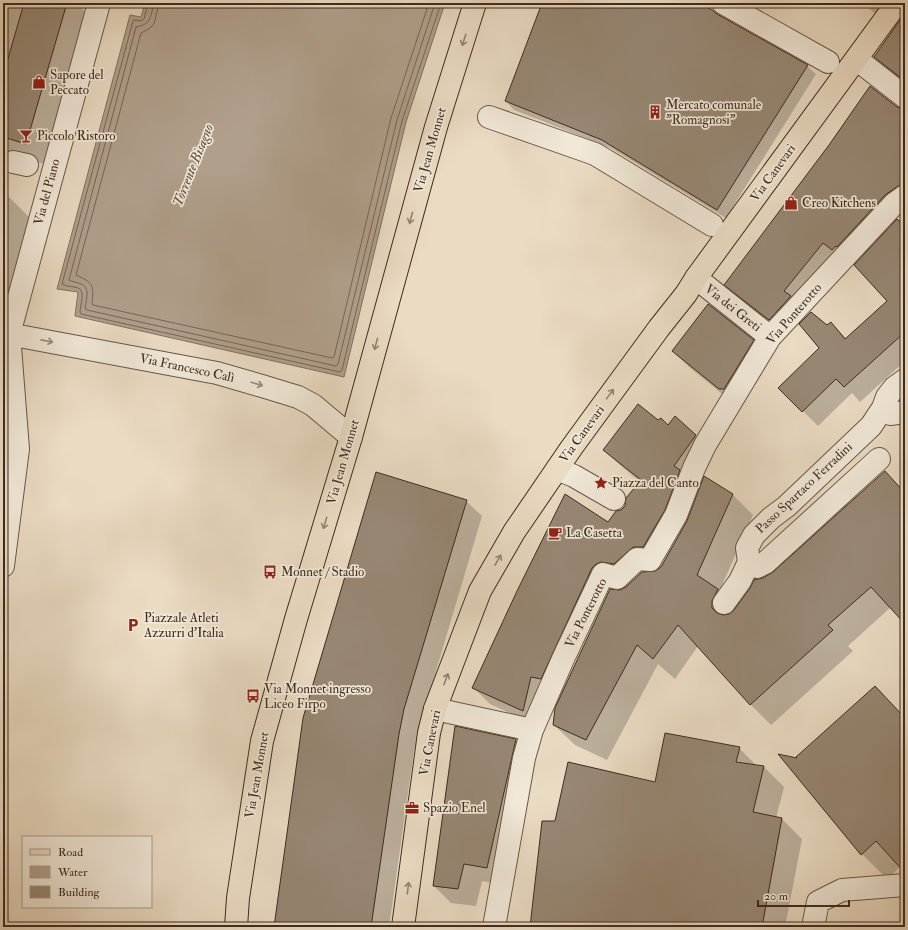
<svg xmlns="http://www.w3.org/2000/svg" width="908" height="930" font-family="'IM FELL Double Pica',serif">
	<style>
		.water { fill: #b09f8b; stroke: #82715f }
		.shadow { fill: #0003 }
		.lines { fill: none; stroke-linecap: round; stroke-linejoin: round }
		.shore { stroke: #776554; stroke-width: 1 }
		.building { fill: #978774; stroke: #3e2b1e }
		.minor-casing { stroke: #695747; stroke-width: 24 }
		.major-casing { stroke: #3e2b1e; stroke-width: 24 }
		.minor { stroke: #f1e8d8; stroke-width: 22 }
		.major { stroke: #eadbc3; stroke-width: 22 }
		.oneway { stroke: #948370 }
		.oneway2 { stroke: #988a7b }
		.labels { text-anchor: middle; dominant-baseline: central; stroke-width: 3.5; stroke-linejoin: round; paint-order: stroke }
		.poi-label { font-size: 13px; fill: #3e2b1e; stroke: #f1e8d8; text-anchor: start }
		.street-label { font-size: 13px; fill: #3e2b1e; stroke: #f1e8d8 }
		.water-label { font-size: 14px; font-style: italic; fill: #5a4839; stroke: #f1e8d8 }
	</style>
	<rect width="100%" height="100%" fill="#eadbc3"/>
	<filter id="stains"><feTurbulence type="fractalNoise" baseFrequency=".005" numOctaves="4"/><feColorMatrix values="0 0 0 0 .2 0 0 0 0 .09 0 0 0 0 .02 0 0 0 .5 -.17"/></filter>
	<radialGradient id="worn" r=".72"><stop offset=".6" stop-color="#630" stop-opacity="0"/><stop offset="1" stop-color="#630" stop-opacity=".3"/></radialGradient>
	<path class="water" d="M145 3H445L406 122 344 377 75 316 78 292 57 289 130 15 141 17Z"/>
	<path class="shadow" d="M3 3H76L89 16 47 165 3 151Z
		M543 3H698L716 15 807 66 816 74 726 218 611 148 514 110 506 101Z
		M862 3H905L891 26Z
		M905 15V83L890 72 875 56Z
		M897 108 905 110V207L784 334 741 300 726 284Z
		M3 196 10 198 31 219 3 317Z
		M905 213V361L860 402 852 393 818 426 780 388 820 348 827 326 831 323 847 339 888 302 855 265Z
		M753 341 769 356 738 407 689 367 673 351Z
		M658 421 668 426 695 435 712 452 650 564 639 573 656 572 662 567 688 522 705 477 733 495 753 515 719 592 736 609 763 579 774 573 885 472 905 493V623L891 607 848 646 853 651 771 725 751 705 698 646 675 679 658 664 607 760 575 745 554 725 621 591 626 588 640 574 639 573 631 580 618 578 612 581 540 727 490 704 473 687 608 523 626 506 640 482 621 466 604 450Z
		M466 501 482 516 420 725 414 751 389 927H275Z
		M875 687 905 718V870L901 866 887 879 862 854 799 759Z
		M456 727 516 740 533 758 504 885 482 881 476 906 451 903 434 886Z
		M739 748 757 766 764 767 784 787 776 818 782 819 802 839 785 927H588L556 822 656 783Z"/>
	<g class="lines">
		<path class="shore" d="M148 3 144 19 141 21 134 20 133 21 62 284C67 287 73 286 78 288 86 290 80 306 80 312L81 314 340 372 342 370 402 121 441 3
			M153 3C153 9 151 21 145 24 142 26 139 26 136 27L69 280C72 282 77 282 81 284 91 288 86 300 85 308L87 310 336 366 338 364 397 120 435 3
			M159 3 154 24 149 29 141 33 76 275C93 283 94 284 92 303L93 305 332 358 334 357 391 118 429 3"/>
	</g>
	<path class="building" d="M24 3H67L26 144 3 137V76Z
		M542 3H700L712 10 717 14 808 65 717 210 602 140 505 101Z
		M905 13V81L874 57Z
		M870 86 897 107 905 109V184L898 186 885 195 837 247 836 246 832 250 823 243 784 291 791 296 769 320 724 285 829 145Z
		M897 219 905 227V332L844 387 836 379 802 412 778 388 819 348 799 324 811 312 827 325 831 322 845 339 887 301 854 265Z
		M708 304 754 340 724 389H719L672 351Z
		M638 404 658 420 661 418 668 425 675 416 696 435 674 466 680 470 665 510 643 547H633L614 564 601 562 596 564 592 568 541 679 531 677 523 711 472 688 517 591 565 494 608 522 616 511 621 510 625 506 626 498 641 480 603 450Z
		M885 471 905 493V624L871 587 828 625 833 630 750 705 678 625 653 659 637 645 586 740 553 725 555 708 610 589 620 590 626 587 642 572 655 571 661 567 687 521 704 476 733 494 697 575 718 589 712 601V608L717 613 723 615 729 614 734 610 750 588 754 580 763 578 773 572Z
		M376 472 467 500 404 709 399 734 371 927H274L303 718Z
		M875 686 905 718V873L876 841 861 855 778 754 797 758 796 757Z
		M455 726 516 739 487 868 464 864 458 889 433 886Z
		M665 733 740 747 736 762 764 766 753 812 782 818 762 927H530L542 821H555L568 762 655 782Z"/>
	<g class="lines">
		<g class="minor-casing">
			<path id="minor" d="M723 3 828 62
				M864 65 905 97
				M489 117 595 154 712 225
				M13 162 27 165
				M696 278 770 337
				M3 333 217 373 262 386 298 397 313 405 351 437
				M883 408 890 414 905 412
				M879 459 765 563 757 567 749 562 747 548 754 535 771 518 787 506 871 426 883 408 887 397 894 388 905 380
				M557 469 574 476 614 499
				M3 566 18 449 9 334 99 3
				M724 603 740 581 749 562
				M435 709 532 730
				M494 927 524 758 532 730 563 659 603 574 617 578 637 559 650 560 676 515 694 468 705 445 770 337 894 204 905 196
				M813 927 818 902 842 890 905 885"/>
		</g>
		<g class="major-casing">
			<path id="major" d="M236 927 238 898 262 741 296 619 351 437 436 127 475 3
				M403 927 429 733 435 709 480 591 514 532 572 447 659 328 686 294 696 278 897 3"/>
		</g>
		<use href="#minor" class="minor"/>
		<use href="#major" class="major"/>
	</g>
	<defs><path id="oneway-shaft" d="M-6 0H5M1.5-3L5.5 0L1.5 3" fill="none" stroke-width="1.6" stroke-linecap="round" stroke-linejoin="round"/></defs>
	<g class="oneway">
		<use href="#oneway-shaft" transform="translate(464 40) rotate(108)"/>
		<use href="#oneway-shaft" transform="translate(411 218) rotate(105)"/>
		<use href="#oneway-shaft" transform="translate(376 344) rotate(105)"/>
		<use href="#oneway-shaft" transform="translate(610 394) rotate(-54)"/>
		<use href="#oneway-shaft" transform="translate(325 523) rotate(107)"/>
		<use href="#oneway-shaft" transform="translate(498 560) rotate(-60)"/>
		<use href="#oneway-shaft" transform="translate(446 679) rotate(-69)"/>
		<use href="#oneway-shaft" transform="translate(408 888) rotate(-83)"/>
	</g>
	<g class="oneway2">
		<use href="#oneway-shaft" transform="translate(47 341) rotate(11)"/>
		<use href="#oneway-shaft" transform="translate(257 384) rotate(16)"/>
	</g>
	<defs>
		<g id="shop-bare" transform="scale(1.08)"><path d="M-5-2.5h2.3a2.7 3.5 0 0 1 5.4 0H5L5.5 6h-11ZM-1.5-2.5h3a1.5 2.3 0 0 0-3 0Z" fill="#8f2418" stroke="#f1e8d8" stroke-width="2.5" paint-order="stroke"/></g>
		<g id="building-bare" transform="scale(1.08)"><path d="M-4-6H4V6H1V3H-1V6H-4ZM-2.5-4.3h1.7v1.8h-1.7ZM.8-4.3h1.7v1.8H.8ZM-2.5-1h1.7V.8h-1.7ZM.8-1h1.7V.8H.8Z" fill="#8f2418" stroke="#f1e8d8" stroke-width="2.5" paint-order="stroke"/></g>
		<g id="bar-bare" transform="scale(1.08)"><path d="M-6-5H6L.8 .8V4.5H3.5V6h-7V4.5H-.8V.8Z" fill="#8f2418" stroke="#f1e8d8" stroke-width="2.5" paint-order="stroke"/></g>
		<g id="sight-bare" transform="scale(1.08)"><path d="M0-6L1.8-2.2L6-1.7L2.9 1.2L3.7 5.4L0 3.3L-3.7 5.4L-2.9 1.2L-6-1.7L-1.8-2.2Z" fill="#8f2418" stroke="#f1e8d8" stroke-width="2.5" paint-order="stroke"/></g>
		<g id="cafe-bare" transform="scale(1.08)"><path d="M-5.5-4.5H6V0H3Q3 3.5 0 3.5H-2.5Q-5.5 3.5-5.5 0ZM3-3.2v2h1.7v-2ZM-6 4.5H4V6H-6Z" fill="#8f2418" stroke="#f1e8d8" stroke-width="2.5" paint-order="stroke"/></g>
		<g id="bus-bare" transform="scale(1.08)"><path d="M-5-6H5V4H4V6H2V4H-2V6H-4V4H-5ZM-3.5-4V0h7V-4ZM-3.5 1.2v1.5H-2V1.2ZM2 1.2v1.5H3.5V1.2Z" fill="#8f2418" stroke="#f1e8d8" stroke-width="2.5" paint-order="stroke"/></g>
		<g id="parking-bare" transform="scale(1.08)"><path d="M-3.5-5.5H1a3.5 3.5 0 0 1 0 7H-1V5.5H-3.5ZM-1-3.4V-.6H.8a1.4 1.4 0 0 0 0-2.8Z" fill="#8f2418" stroke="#f1e8d8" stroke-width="2.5" paint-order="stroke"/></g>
		<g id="office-bare" transform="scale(1.08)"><path d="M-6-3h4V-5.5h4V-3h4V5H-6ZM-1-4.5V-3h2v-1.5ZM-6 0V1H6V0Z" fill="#8f2418" stroke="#f1e8d8" stroke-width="2.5" paint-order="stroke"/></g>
	</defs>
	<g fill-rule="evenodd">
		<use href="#shop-bare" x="39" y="82"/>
		<use href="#building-bare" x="655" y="112"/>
		<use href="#bar-bare" x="26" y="136"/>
		<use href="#shop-bare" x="791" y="203"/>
		<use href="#sight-bare" x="601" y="483"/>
		<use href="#cafe-bare" x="555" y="533"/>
		<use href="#bus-bare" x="270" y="572"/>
		<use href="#parking-bare" x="133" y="625"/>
		<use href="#bus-bare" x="253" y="696"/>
		<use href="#office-bare" x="412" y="808"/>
	</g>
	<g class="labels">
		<g class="poi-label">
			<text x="50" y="75">Sapore del<tspan x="50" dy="15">Peccato</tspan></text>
			<text x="666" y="105">Mercato comunale<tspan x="666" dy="15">"Romagnosi"</tspan></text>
			<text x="37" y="136">Piccolo Ristoro</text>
			<text x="802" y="203">Creo Kitchens</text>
			<text x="612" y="483">Piazza del Canto</text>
			<text x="566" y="533">La Casetta</text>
			<text x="281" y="572">Monnet / Stadio</text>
			<text x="144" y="618">Piazzale Atleti<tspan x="144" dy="15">Azzurri d'Italia</tspan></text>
			<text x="264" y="689">Via Monnet ingresso<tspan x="264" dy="15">Liceo Firpo</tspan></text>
			<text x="423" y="808">Spazio Enel</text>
		</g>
		<g class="street-label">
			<text transform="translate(430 150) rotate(-74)">Via Jean Monnet</text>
			<text transform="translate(773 173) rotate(-54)">Via Canevari</text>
			<text transform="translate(47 192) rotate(-75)">Via del Piano</text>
			<text transform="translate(733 308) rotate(38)">Via dei Greti</text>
			<text transform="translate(794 314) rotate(-49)">Via Ponterotto</text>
			<text transform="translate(187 368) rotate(12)">Via Francesco Calì</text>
			<text transform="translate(582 434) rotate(-54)">Via Canevari</text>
			<text transform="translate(343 462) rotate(-74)">Via Jean Monnet</text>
			<text transform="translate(804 488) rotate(-43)">Passo Spartaco Ferradini</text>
			<text transform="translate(586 613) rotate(-63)">Via Ponterotto</text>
			<text transform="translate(430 743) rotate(-79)">Via Canevari</text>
			<text transform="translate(257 775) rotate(-80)">Via Jean Monnet</text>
		</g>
		<g class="water-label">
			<text transform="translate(193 165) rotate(-68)">Torrente Bisagno</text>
		</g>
	</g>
	<rect width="908" height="930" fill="none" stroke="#eadbc3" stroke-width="16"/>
	<rect x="4" y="4" width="900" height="922" fill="none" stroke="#3e2b1e" stroke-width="2"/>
	<rect x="8" y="8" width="892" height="914" fill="none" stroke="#3e2b1e"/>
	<rect x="22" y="836" width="130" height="72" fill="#f1e8d8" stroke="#a99c8e"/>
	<rect x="30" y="849" width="20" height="6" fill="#eadbc3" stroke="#a99c8e"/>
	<text x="58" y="856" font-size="12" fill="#3e2b1e">Road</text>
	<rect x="30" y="866" width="20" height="12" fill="#b09f8b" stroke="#a99c8e"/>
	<text x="58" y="876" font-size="12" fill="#3e2b1e">Water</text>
	<rect x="30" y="886" width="20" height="12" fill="#978774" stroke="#a99c8e"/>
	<text x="58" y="896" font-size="12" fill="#3e2b1e">Building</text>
	<path d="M758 900v6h91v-6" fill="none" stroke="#3e2b1e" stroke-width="2"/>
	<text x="764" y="900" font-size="12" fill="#3e2b1e" stroke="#f1e8d8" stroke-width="3" paint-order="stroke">20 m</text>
	<rect width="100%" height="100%" filter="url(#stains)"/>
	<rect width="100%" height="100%" fill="url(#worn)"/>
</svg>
